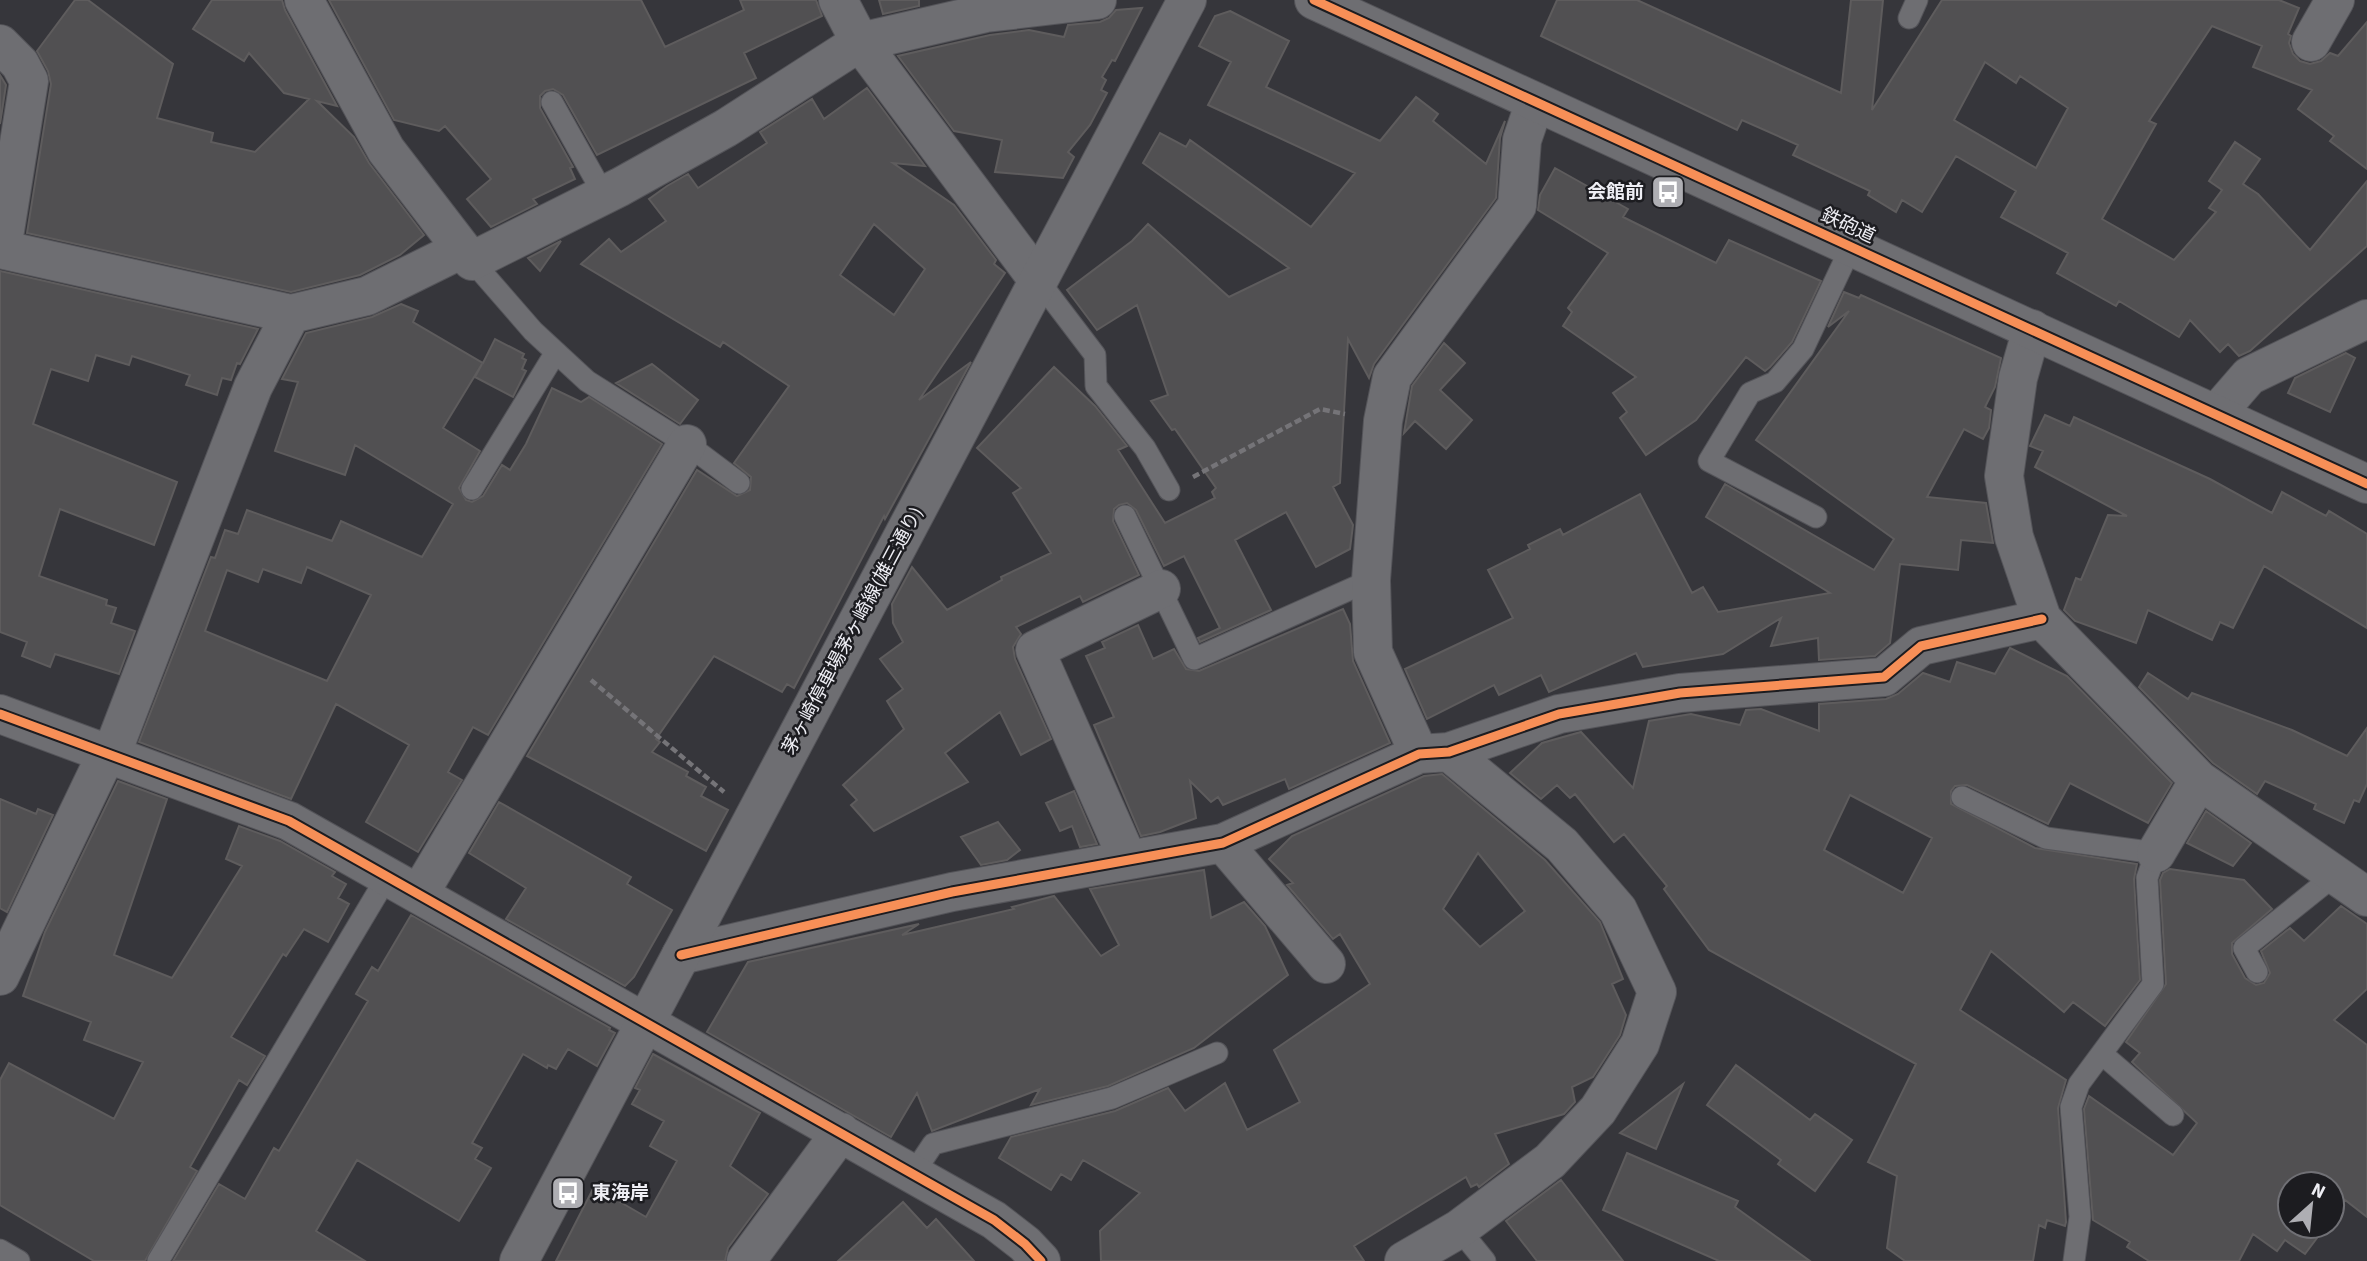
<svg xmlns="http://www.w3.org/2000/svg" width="2367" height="1261" font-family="'Source Sans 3','Noto Sans JP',sans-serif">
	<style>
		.building { fill: #515052; stroke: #5e5c5d; stroke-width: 2; fill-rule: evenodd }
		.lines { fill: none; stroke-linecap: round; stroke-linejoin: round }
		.lane-casing { stroke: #545459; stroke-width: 23 }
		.street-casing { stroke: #545459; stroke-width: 40 }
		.secondary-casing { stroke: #545459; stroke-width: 40 }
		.path { stroke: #757478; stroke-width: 4.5; stroke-dasharray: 7 3.5; stroke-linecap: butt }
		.lane { stroke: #6e6e72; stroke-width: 21 }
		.street { stroke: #6e6e72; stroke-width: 38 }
		.secondary { stroke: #6e6e72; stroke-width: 38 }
		.cycleway-casing { stroke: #1c1c20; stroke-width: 13 }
		.cycleway { stroke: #f78f57; stroke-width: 9 }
		.labels { text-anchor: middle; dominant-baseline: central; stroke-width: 5; stroke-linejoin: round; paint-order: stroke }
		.poi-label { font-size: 19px; font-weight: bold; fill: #eeeef4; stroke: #1c1c20; text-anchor: end }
		.street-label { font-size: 19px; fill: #eeeef4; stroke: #1c1c20 }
	</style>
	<rect width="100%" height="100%" fill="#36363b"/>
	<path class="building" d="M75 0H88L173 64 157 118 213 133 211 142 255 152 309 99 284 93 249 53 244 61 193 29 212 0H282L285 10 337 106 317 101 354 137 369 163 424 235 400 255 360 275 291 292 27 233 51 84 48 71 37 51Z
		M329 0H641L665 47 744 10 740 0H816L822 16 744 53 756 78 597 155 563 95 553 89 545 91 540 96V108L573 167 570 168 575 179 533 199 537 204 491 227 467 199 491 179 445 126 439 131 394 120Z
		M879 0H919V6L883 14Z
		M1557 0H1637L1841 93 1851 0H1883L1872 110 1942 0H2279L2299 8 2288 34 2291 36 2289 43 2293 54 2300 61 2310 64 2321 61 2330 53 2338 56 2367 22V169L2330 141 2334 136 2298 109 2312 90 2253 67 2262 46 2212 26 2149 121 2156 124 2102 219 2174 260 2216 212 2209 208 2222 190 2209 181 2235 142 2260 159 2243 184 2258 194 2310 250 2367 181V246L2250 351 2239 356 2228 344 2220 352 2190 320 2179 337 2119 301 2116 306 2057 273 2068 253 2001 217 2016 191 1956 156 1922 212 1902 200 1896 212 1868 195 1870 191 1793 155 1798 145 1742 120 1737 130 1541 36ZM1985 62 2016 83 2020 76 2068 108 2036 168 1954 120Z
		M1142 8 1115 61 1112 60 1102 77 1106 80 1101 90 1107 93 1090 125 1068 152 1074 157 1063 178 995 172 1002 140 954 131 898 56 990 35 1029 30 1064 37 1068 25 1100 22 1109 18 1116 10Z
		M1230 11 1289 41 1266 87 1380 141 1416 97 1438 114 1433 121 1486 164 1505 121 1500 138 1496 198 1374 364 1369 378 1348 339 1340 483 1333 487 1353 525 1350 549 1316 567 1286 512 1235 540 1271 610 1200 642 1198 638 1220 628 1184 556 1164 566 1136 510 1127 503 1119 505 1114 509 1113 521 1139 575 1083 602 1080 596 1016 627 1021 634 1013 647 1015 659 1051 739 1021 755 1000 712 945 753 968 782 874 831 851 805 857 800 843 785 904 729 887 701 903 689 880 659 903 642 893 623 892 604 912 567 947 610 1002 580 1001 577 1051 553 1013 493 1021 488 977 448 1054 367 1095 406 1127 446 1118 450 1165 523 1215 498 1212 492 1216 488 1175 429 1172 430 1151 401 1168 395 1137 305 1097 330 1067 290 1132 241 1148 224 1229 297 1289 268 1143 163 1160 133 1186 147 1190 140 1311 227 1355 173 1208 105 1231 62 1199 46 1215 16Z
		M0 75 6 85 0 124Z
		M867 88 925 166 893 163 954 205 996 260 994 264 1005 273 919 400 971 362 885 519 884 516 794 688 787 684 782 692 714 656 656 739 660 742 652 752 688 772 686 776 706 787 701 796 728 810 706 851 527 756 697 470 737 496 750 490 751 477 734 463 789 386 723 342 720 347 581 264 609 239 621 252 666 221 649 199 667 186 688 174 698 188 767 143 760 132 812 99 824 119ZM874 224 925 269 894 315 840 275Z
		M1555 168 1628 209 1623 217 1716 263 1729 240 1821 281 1792 342 1770 367 1765 371 1746 357 1696 420 1646 455 1620 418 1627 412 1613 393 1636 377 1563 326 1572 312 1568 308 1608 253 1538 210 1540 195Z
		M561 241 540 271 528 258Z
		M0 271 258 329 240 364 237 363 231 380 222 378 217 395 186 385 190 375 132 356 129 365 96 355 88 381 51 369 33 424 177 482 154 545 60 509 39 576 107 600 106 605 116 608 111 623 135 631 119 674 55 654 50 667 22 656 27 642 0 632Z
		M1844 292 1859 298 1861 295 2001 358 1995 387 1985 407 1991 410 1989 428 1983 439 1964 429 1927 497 1986 503 1993 543 1961 540 1958 570 1900 564 1890 643 1875 656 1819 660 1818 638 1771 646 1781 618 1723 654 1643 667 1636 653 1549 692 1541 675 1499 695 1494 685 1427 719 1405 669 1513 618 1488 570 1530 549 1528 545 1560 529 1563 535 1640 494 1692 593 1703 587 1718 612 1830 593 1706 517 1725 484 1874 570 1894 539 1756 440 1849 311 1828 327Z
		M401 304 418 311 413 322 483 363 495 339 524 354 522 358 526 360 522 369 526 371 513 397 475 377 482 364 443 428 480 451 459 488 466 500 472 502 483 496 502 465 510 470 526 444 552 388 581 402 589 397 662 444 488 735 473 727 448 772 462 780 418 852 366 822 409 745 336 704 291 799 139 742 211 557 215 558 225 530 238 534 247 510 332 541 341 521 422 557 453 504 355 445 345 475 275 451 298 382 282 379 306 333 372 317ZM307 567 371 595 327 681 205 631 227 570 258 582 263 569 301 583Z
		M1444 343 1465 363 1440 390 1472 420 1446 449 1415 421 1404 433 1412 386Z
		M2346 353 2355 358 2330 412 2288 393 2295 378Z
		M652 364 698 400 680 424 616 383Z
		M2045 415 2070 426 2074 417 2210 479 2272 513 2282 492 2326 516 2329 511 2367 534V628L2264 566 2233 628 2220 622 2212 640 2148 610 2136 643 2075 621 2064 610 2076 578 2081 580 2108 515 2127 516 2035 467 2043 451 2030 446Z
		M1343 609 1350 624 1353 661 1390 743 1289 789 1285 779 1223 805 1218 797 1211 802 1190 781 1196 818 1160 832 1141 836 1094 725 1114 717 1086 656 1105 648 1102 642 1138 625 1153 659 1174 649 1186 669 1199 671Z
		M2010 648 2067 676 2172 783 2148 823 2070 783 2048 824 1967 785 1955 786 1951 791V804L2035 848 2137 864 2134 879 2140 980 2105 1026 2073 1002 2064 1012 1991 951 1960 1010 2066 1080 2058 1108 2066 1222 2065 1226 2047 1220 2045 1228 2039 1225 2033 1261H1905L1887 1248 1897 1176 1868 1162 1916 1064 1709 950 1664 889 1667 886 1624 834 1614 842 1575 794 1570 798 1557 785 1541 799 1510 773 1542 743 1581 732 1633 788 1649 721 1691 714 1740 725 1746 710 1761 709 1819 731V704L1886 699 1898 694 1923 673 1950 682 1957 662 1995 674ZM1850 795 1932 838 1903 893 1824 850Z
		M2148 673 2188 699 2192 693 2292 730 2347 756 2367 728V784L2359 802 2354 800 2344 823 2314 809 2316 804 2265 781 2257 794 2213 763 2139 687Z
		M1442 774 1545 860 1600 922 1623 979 1612 984 1626 1015 1620 1035 1593 1077 1572 1087 1575 1102 1564 1114 1495 1134 1509 1164 1479 1187 1477 1184 1471 1187 1466 1177 1354 1246 1364 1261H1101L1100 1231 1140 1193 1083 1160 1071 1180 1061 1174 1051 1190 999 1158 1011 1137 1115 1111 1168 1088 1185 1111 1225 1083 1247 1130 1300 1102 1274 1050 1370 984 1340 934 1333 939 1287 885 1293 883 1269 859 1292 836 1424 776ZM1478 853 1525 911 1480 947 1443 909Z
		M118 781 167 799 114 955 172 978 242 866 226 859 239 826 280 841 335 872 332 876 346 884 338 898 349 904 328 942 304 929 286 956 283 954 231 1037 265 1056 247 1085 239 1080 190 1167 197 1171 145 1261H94L0 1205V1080L9 1063 114 1119 143 1062 84 1040 91 1022 23 996 45 932Z
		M1074 791 1097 844 1080 847 1072 826 1060 831 1046 803Z
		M0 799 36 814 38 809 53 815 7 912 0 908Z
		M499 802 631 877 627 884 672 910 634 977 625 986 506 919 526 888 469 853Z
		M2206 811 2251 843 2233 866 2187 843Z
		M998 822 1020 850 1007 860 981 865 961 837Z
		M2170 869 2244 880 2272 909 2232 943V954L2245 978 2256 985 2264 983 2270 973 2261 951 2290 928 2304 941 2341 906 2367 924V989L2334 1020 2367 1045V1217L2345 1200 2332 1218V1184H2290V1226H2326L2305 1254 2285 1240 2277 1251 2253 1234 2239 1261H2149L2127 1247 2130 1242 2093 1220 2084 1109 2089 1096 2173 1155 2197 1123 2132 1062 2140 1053 2126 1042 2166 984 2160 880 2163 873Z
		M1204 870 1211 918 1244 902 1265 926 1288 975 1194 1048 1108 1086 1031 1105 1040 1089 932 1131 917 1093 891 1137 707 1032 748 962 919 924 902 935 1014 909 1012 907 1054 896 1101 956 1119 945 1090 889Z
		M411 915 610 1028 609 1030 615 1033 597 1066 568 1049 556 1069 548 1065 547 1068 523 1054 472 1143 482 1148 475 1159 491 1168 459 1221 357 1160 316 1231 365 1261H173L219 1184 245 1199 274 1148 279 1151 368 1001 356 994 372 967 378 971Z
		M653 1054 760 1113 730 1166 768 1194 728 1248 725 1261H556L594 1187 646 1217 677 1161 650 1146 664 1121 632 1104 640 1090 635 1088Z
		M1736 1065 1810 1120 1815 1114 1852 1140 1815 1191 1778 1164 1781 1160 1707 1105Z
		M1683 1084 1656 1149 1620 1133Z
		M1627 1153 1738 1201 1735 1207 1810 1261H1719L1603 1210Z
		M1561 1180 1623 1261H1537L1506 1221Z
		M903 1202 927 1228 936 1219 974 1261H838Z"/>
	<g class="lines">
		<g class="lane-casing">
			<path id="lane" d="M1909 18 1917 0
				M552 102 604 195
				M466 254 533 331 587 381 687 444 739 483
				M1038 280 1095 355 1096 386 1145 448 1169 490
				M472 489 556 352
				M1125 516 1194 659 1371 580
				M1816 517 1709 461 1750 393 1775 382 1803 349 1851 247
				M1962 797 2046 838 2156 853 2147 878 2153 984 2079 1084 2071 1107 2080 1217 2074 1261
				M2257 972 2244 948 2335 875
				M2102 1054 2173 1115
				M913 1174 933 1144 1112 1098 1217 1053
				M1459 1229 1485 1261
				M0 1250 19 1261
				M158 1261 387 877"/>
		</g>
		<g class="street-casing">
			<path id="street" d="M838 0 860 42 1038 280
				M2311 42 2335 0
				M0 44 20 64 29 81 2 249
				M0 249 291 314 367 296 462 249 386 150 304 0
				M472 261 620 187 726 128 860 42 986 13 1097 0
				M2032 329 2018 378 2004 476 2014 537 2042 619 2199 780 2367 897
				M2216 414 2249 376 2367 319
				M0 714 289 821 994 1220 1025 1244 1041 1261
				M1419 754 1373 652 1371 580 1383 421 1392 377 1517 206 1522 140 1535 102
				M1223 843 1326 964
				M2156 853 2199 780
				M1128 860 1035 650 1161 589
				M419 894 687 444
				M681 955 952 892 1223 843 1419 754 1449 752 1559 714 1680 693 1884 677 1921 646 2042 619
				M0 976 107 753 115 745 253 387 291 314
				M746 1261 841 1132
				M1404 1261 1459 1229 1550 1161 1598 1110 1640 1044 1657 992 1618 910 1562 845 1449 752"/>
		</g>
		<g class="secondary-casing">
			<path id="secondary" d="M1314 0 2367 484
				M519 1261 1187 0"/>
		</g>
		<path class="path" d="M1193 477 1320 409 1345 414
			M591 680 724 792"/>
		<use href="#lane" class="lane"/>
		<use href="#street" class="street"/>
		<use href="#secondary" class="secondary"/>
		<g class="cycleway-casing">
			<path id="cycleway" d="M1314 0 2367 484
				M0 714 289 821 994 1220 1025 1244 1041 1261
				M681 955 952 892 1223 843 1419 754 1449 752 1559 714 1680 693 1884 677 1921 646 2042 619"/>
		</g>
		<use href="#cycleway" class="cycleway"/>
	</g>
	<defs>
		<g id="bus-square" transform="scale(1.75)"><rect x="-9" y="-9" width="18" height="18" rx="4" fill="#aeaeb3" stroke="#1c1c20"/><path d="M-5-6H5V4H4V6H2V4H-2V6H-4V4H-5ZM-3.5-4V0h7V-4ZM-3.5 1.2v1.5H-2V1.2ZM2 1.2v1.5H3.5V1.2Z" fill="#fff"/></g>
	</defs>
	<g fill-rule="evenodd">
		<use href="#bus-square" x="1668" y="192"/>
		<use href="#bus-square" x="568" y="1193"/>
	</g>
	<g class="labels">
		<g class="poi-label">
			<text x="1644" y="192">会館前</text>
			<text x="592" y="1193" text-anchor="start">東海岸</text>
		</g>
		<g class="street-label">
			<text transform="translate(1848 226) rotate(25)">鉄砲道</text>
			<text transform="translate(853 631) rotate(-62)">茅ヶ崎停車場茅ヶ崎線(雄三通り)</text>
		</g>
	</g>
	<g transform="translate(2311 1205) rotate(27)"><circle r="33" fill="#1c1c20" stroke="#707075" stroke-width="2"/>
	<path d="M0-5L12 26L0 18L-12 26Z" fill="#aeaeb3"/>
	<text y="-10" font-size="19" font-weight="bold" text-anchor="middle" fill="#eeeef4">N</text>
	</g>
</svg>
